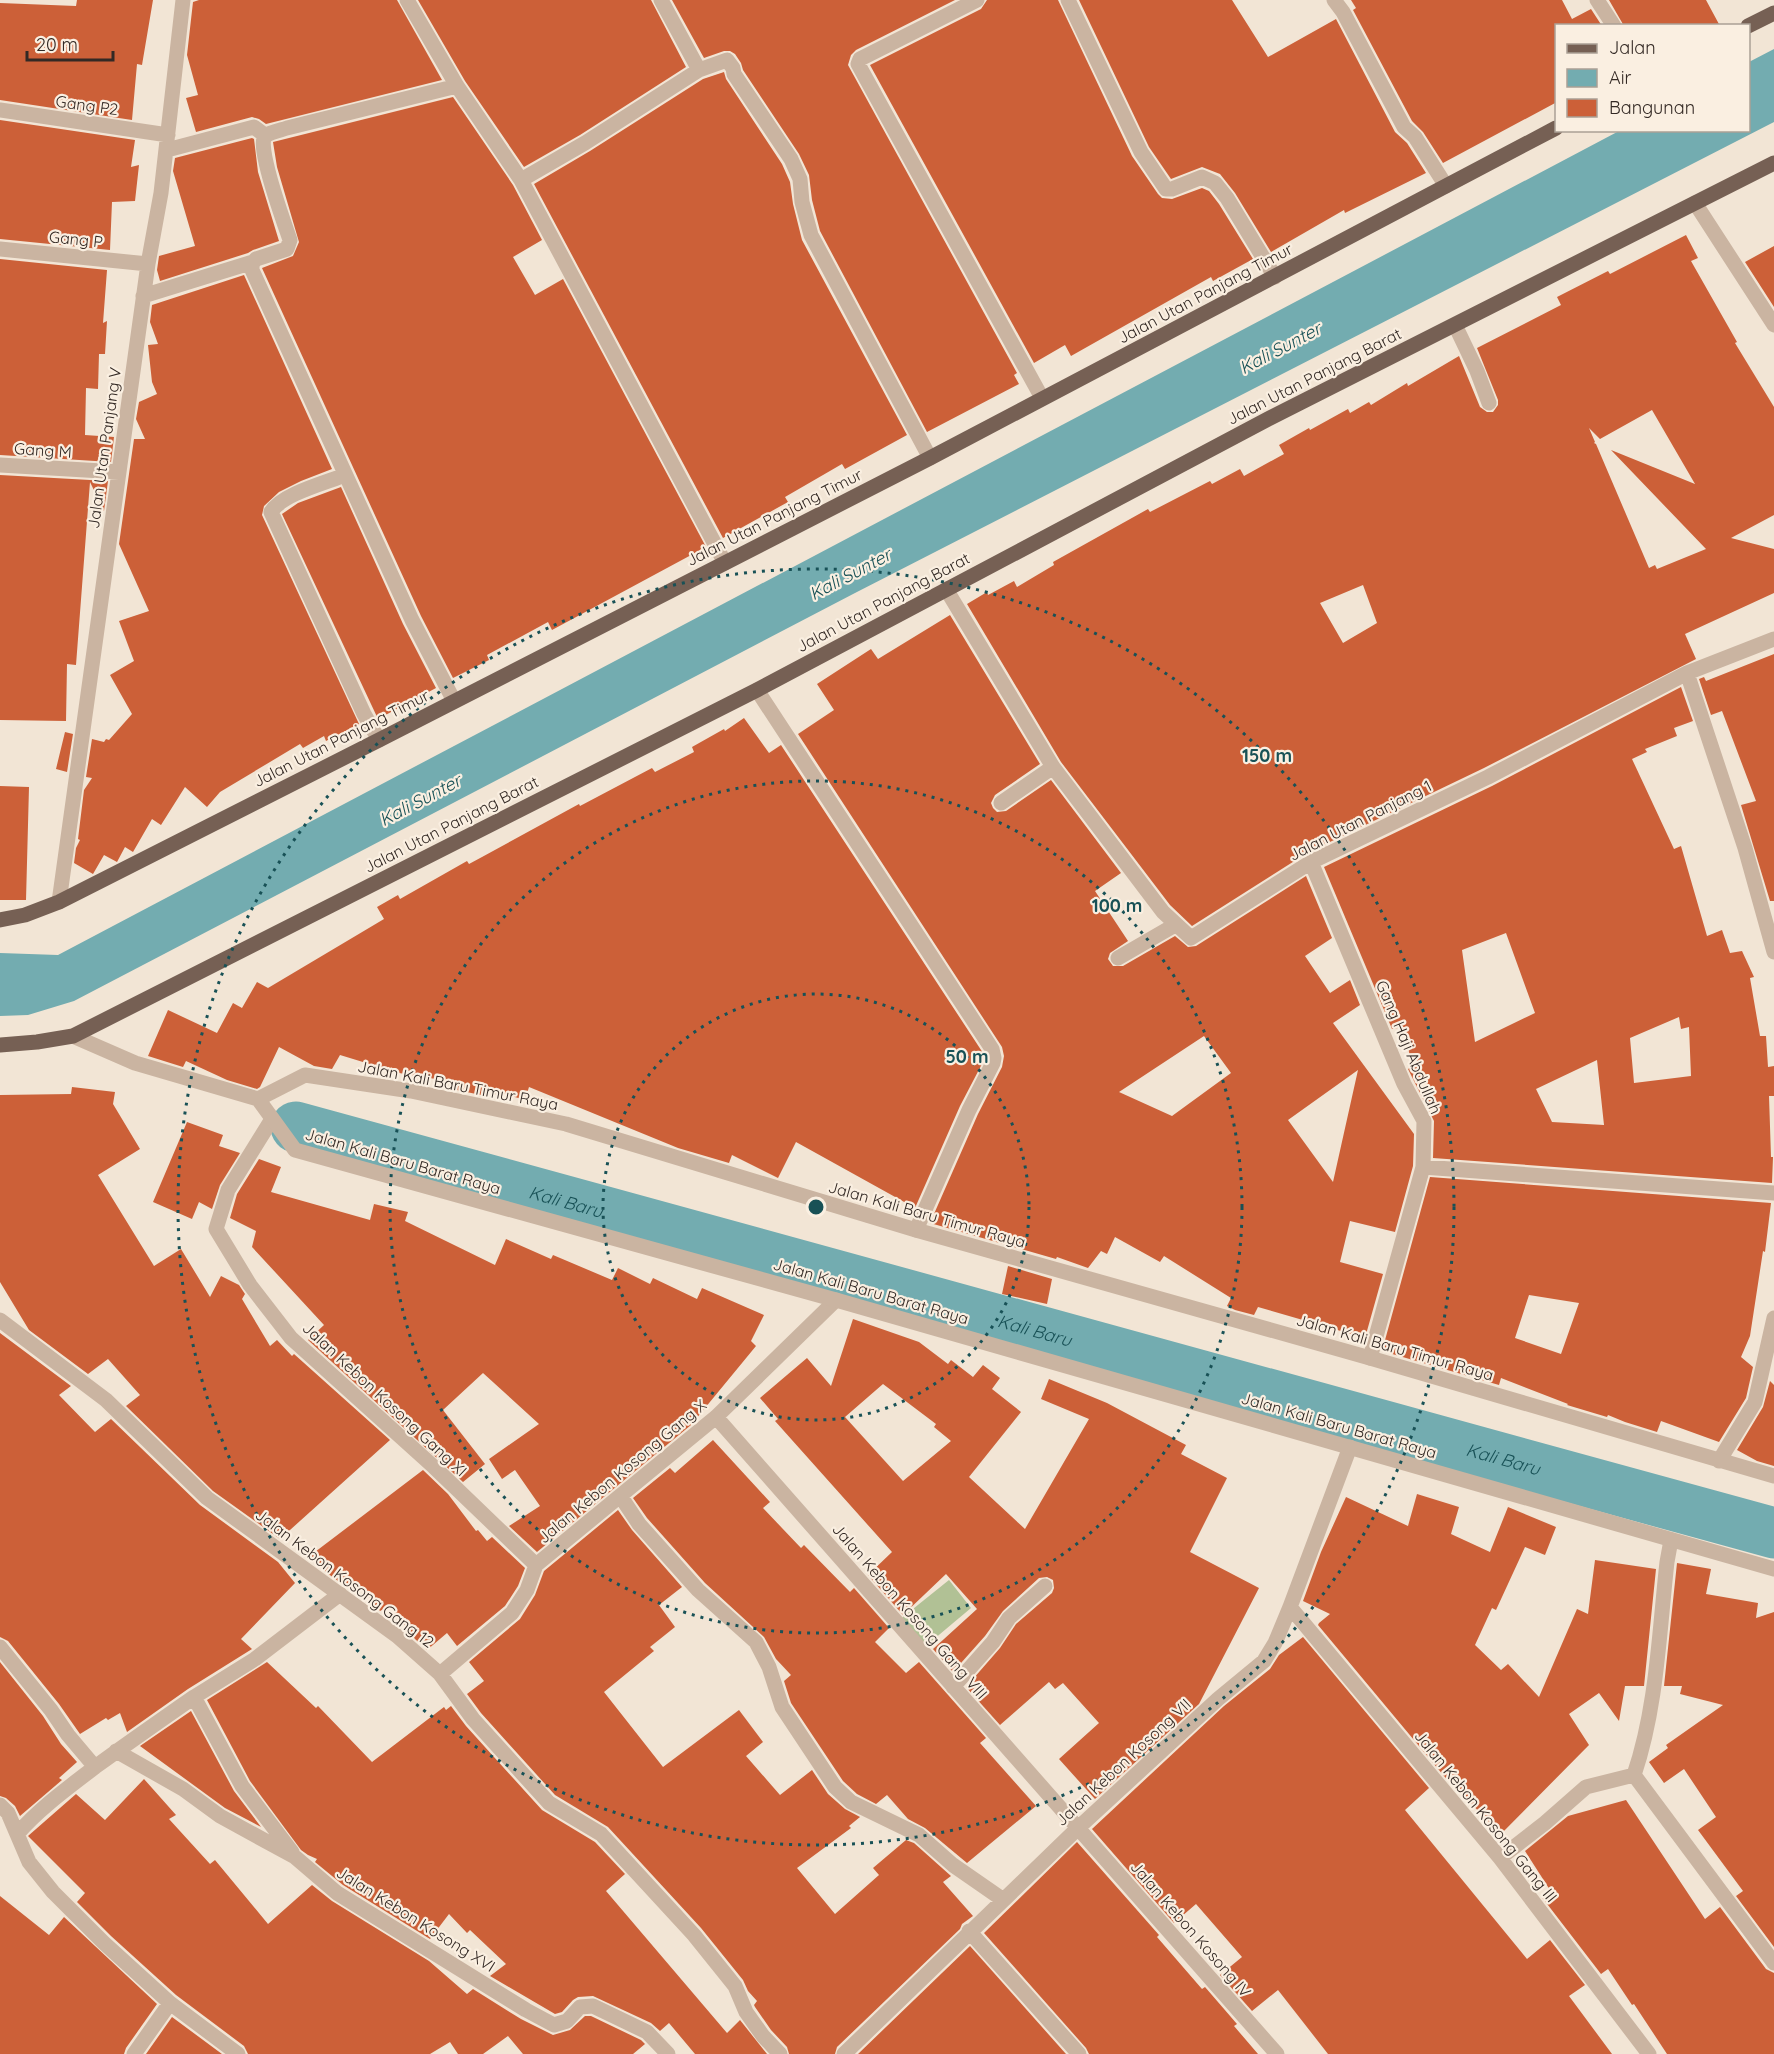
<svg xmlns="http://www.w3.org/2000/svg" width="1774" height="2054" font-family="Quicksand,sans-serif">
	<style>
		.green { fill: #b1c195 }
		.water { fill: #73acb0 }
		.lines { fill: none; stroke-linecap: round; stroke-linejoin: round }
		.river { stroke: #73acb0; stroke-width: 51 }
		.building { fill: #cc6038; fill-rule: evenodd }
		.minor { stroke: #cab4a1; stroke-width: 15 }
		.tertiary { stroke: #cab4a1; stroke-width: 15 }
		.primary { stroke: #766054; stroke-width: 15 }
		.ring { fill: none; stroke: #185156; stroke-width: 3; stroke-dasharray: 3 6 }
		.labels { text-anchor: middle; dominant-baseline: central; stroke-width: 4.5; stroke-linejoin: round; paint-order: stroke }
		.street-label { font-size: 16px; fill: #332924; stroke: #faefe1 }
		.water-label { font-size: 18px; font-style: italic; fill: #185156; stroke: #faefe1 }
		.centre { fill: #185156; stroke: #faefe1; stroke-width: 3 }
		.ring-label { font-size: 18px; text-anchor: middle; font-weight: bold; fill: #185156; stroke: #faefe1; stroke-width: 4.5; stroke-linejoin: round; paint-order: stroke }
	</style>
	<rect width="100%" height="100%" fill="#f2e5d5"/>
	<path class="green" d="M949 1580 971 1608 921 1650 898 1621Z"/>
	<path class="water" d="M1774 49V122L855 593 74 1001 28 1015 0 1016V953L58 955 1619 131 1748 130 1749 62Z"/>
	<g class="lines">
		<path class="river" id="s1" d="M296 1127 1774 1533"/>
	</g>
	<path class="building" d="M77 0H153L142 65 137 64 132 120 0 100V3L76 6Z
		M199 0H397L442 80 266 124 259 119 252 117 196 132 186 98 198 95 187 55 193 2Z
		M418 0H651L686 67 580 135 524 167 465 81Z
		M672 0H955L856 50 851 55 848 65 1017 373 1014 375 1019 384 927 432 820 231 812 200 809 175 799 154 743 70 741 63 735 54 730 51H724L704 58Z
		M987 0H1058L1132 156 1158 194 1162 198 1172 199 1202 188 1209 191 1219 204 1253 259 1213 281 1211 277 1071 356 1065 345 1034 363 870 65 981 9Z
		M1079 0H1232L1268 57 1336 19 1395 132 1407 143 1426 173 1345 213 1344 210 1271 252 1235 193 1220 174 1202 167 1171 179 1149 147Z
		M1351 0H1562L1572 19 1591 9 1602 26H1557V102L1443 163 1423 132 1412 121 1353 10 1356 8Z
		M1609 0H1706L1720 26H1624Z
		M724 72 726 79 782 164 790 182 793 204 802 240 907 435 845 469 842 464 785 497 788 502 723 538 534 184 590 151 703 79Z
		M453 97 513 185 542 240 513 257 535 295 563 279 706 547 552 630 548 622 487 655 489 660 453 678 421 616 262 268 293 256 299 242 277 167 273 142Z
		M0 120 135 140 131 167 139 165 135 201 112 202 110 250 0 239Z
		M252 138 254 139 258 172 279 241 253 250 248 253 160 281 157 270 159 256 195 246 173 171 175 158Z
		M1686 235 1698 258 1691 261 1737 342 1735 343 1774 407V515L1731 538 1774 549V593L1685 634 1696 659 1484 768 1307 853 1192 926 1170 905 1061 762 967 604 987 592 988 595 1014 581 1017 587 1054 565 1053 562 1148 509 1150 512 1210 481 1212 484 1240 469 1244 476 1284 454 1279 445 1309 428 1310 430 1348 409 1350 413 1369 402 1371 405 1407 383 1408 386 1459 356 1480 407 1487 412H1493L1498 405V400L1477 348 1561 305 1557 297 1608 271 1610 274ZM1652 410 1695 484 1611 450 1706 549 1657 569 1655 565 1649 568 1596 444 1594 443 1595 442 1589 428 1600 439ZM1363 585 1377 623 1343 643 1320 603Z
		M1774 246V307L1745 262Z
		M0 259 107 270 103 323 107 321 105 354H99L98 389 86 388 85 435 114 437 111 462 0 455Z
		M244 275 332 469 301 481 279 492 264 506 262 515 359 724 326 741 324 736 303 748 300 744 220 792 207 807 185 787 161 825 152 819 133 852 125 847 117 862 104 855 93 874 74 863 76 848 80 840 78 839 84 790 92 778 86 777 92 739 104 742 106 739 109 740 132 714 110 675 134 661 119 621 149 611 119 544 134 439H145L136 419 139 402 157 394 152 382 148 345 158 344 150 322 152 305Z
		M0 475 108 481 104 511 90 482 76 665 67 664 66 721 0 720Z
		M341 487 403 624 436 688 378 719 282 514 298 503Z
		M950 615 1040 764 995 795 991 803 993 808 997 812 1006 811 1051 780 1121 873 1095 891 1128 941 1110 953 1108 959 1113 966H1123L1175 936 1188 947 1196 946 1306 876 1332 938 1305 956 1330 993 1350 980 1360 1005 1333 1023 1414 1134 1413 1166 1395 1232 1350 1221 1340 1262 1383 1274 1365 1338 1258 1307 1254 1315 1235 1310 1227 1306 1231 1298 1164 1256 1160 1262 1115 1237 1107 1254 1101 1251 1088 1268 1057 1257 1056 1259 930 1223 978 1114 1002 1067 1004 1056 1002 1047 798 734 834 710 817 684 871 649 878 659ZM1204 1036 1231 1073 1172 1116 1119 1092ZM1358 1070 1333 1182 1288 1120Z
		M1774 654V901H1770L1741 805 1756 801 1722 711 1711 715 1699 679 1704 677 1706 681Z
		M1681 687 1693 721 1674 728 1677 736 1645 749 1647 752 1632 759 1674 849 1681 846 1707 936 1722 930 1730 953 1742 951 1754 977 1750 978 1760 1036H1766L1768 1067 1774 1066V1096H1769L1771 1157H1773L1772 1183 1433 1158 1434 1121 1408 1069 1412 1067 1404 1027 1392 1029 1324 867 1492 786ZM1506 933 1535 1013 1475 1042 1462 950ZM1679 1017 1681 1029 1689 1027 1691 1076 1634 1083 1630 1038ZM1597 1060 1604 1125 1552 1122 1536 1089Z
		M744 718 769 753 781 745 983 1053 984 1060 960 1106 915 1208 796 1142 778 1178 732 1155 729 1163 678 1148 529 1087 525 1100 501 1093 500 1096 482 1090 481 1095 452 1089 454 1082 399 1073 340 1055 332 1069 314 1066 279 1047 260 1087 257 1089 227 1080 186 1061 183 1067 148 1056 168 1010 217 1033 233 1003 242 1008 257 982 268 988 384 919 377 907 398 895 400 899 467 861 469 864 482 857 579 804 580 806 652 768 655 772 694 752 692 747 724 729 725 731Z
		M65 732 73 734 67 772 56 769Z
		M0 786 29 787 26 900H0Z
		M72 1087 115 1092 113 1104 140 1149 98 1175 154 1266 181 1249 210 1297 221 1276 239 1285 245 1294 242 1299 270 1346 277 1340 292 1356 294 1354 390 1440 280 1539 213 1491 126 1406 140 1395 108 1359 88 1374 29 1330 0 1282V1095L71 1094Z
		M187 1122 223 1135 219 1146 240 1153 220 1185 212 1209 199 1202 192 1219 153 1202Z
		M259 1159 281 1167 271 1192 370 1220 374 1204 408 1212 405 1221 495 1265 506 1239 551 1259 553 1255 612 1280 618 1268 650 1284 653 1278 697 1299 702 1288 764 1315 751 1341 756 1346 691 1425 537 1552 509 1526 540 1506 515 1470 502 1479 489 1459 539 1424 483 1373 443 1410 485 1464 463 1482 308 1340 324 1325 252 1247 256 1231 230 1218 237 1194Z
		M1430 1177 1771 1203 1765 1252 1763 1251 1750 1336 1741 1357 1753 1367 1746 1398 1719 1442 1661 1421 1657 1432 1625 1422 1608 1415 1607 1417 1567 1405 1568 1404 1501 1378 1499 1385 1382 1351ZM1529 1295 1579 1303 1561 1354 1515 1338Z
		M1008 1266 1052 1279 1047 1304 1002 1294Z
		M853 1319 919 1342 948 1364 951 1360 973 1377 983 1365 1000 1378 992 1389 1021 1412 969 1477 1025 1529 1089 1419 1041 1399 1049 1379 1107 1403 1186 1445 1181 1454 1227 1478 1190 1552 1259 1588 1199 1704 1095 1799 1059 1759 1099 1723 1063 1683 1055 1689 1049 1682 1000 1725 966 1687 1000 1648 1016 1624 1052 1593 1054 1588 1053 1580 1047 1577 1039 1578 1003 1611 985 1636 953 1672 933 1649 977 1609 946 1574 903 1615 868 1575 892 1552 775 1421 778 1419 760 1398 807 1358 831 1386ZM883 1384 936 1424 934 1427 951 1441 903 1481 845 1417Z
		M0 1333 71 1386 59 1395 95 1432 111 1419 200 1505 278 1562 295 1583 241 1639 252 1649 188 1689 127 1732 120 1713 108 1720 106 1718 80 1734 59 1704 8 1641 0 1637Z
		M1770 1381 1774 1385V1466L1757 1461 1737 1450 1763 1407Z
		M713 1440 770 1502 763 1508 801 1548 804 1545 850 1592 854 1588 889 1628 875 1642 906 1673 919 1662 986 1738 980 1743 1036 1806 967 1863 925 1828 908 1819 887 1795 876 1804 857 1794 843 1781 791 1703 784 1681 791 1675 776 1659 764 1637 705 1583 647 1518 633 1498 670 1468 675 1473Z
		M423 1470 448 1494 476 1531 478 1530 487 1541 492 1537 525 1568 518 1586 505 1606 457 1646 447 1633 427 1650 415 1639 389 1606 380 1611 359 1585 352 1591 327 1573 311 1555Z
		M1417 1494 1459 1507 1451 1534 1490 1552 1508 1507 1556 1527 1545 1555 1525 1547 1496 1610 1492 1608 1475 1645 1501 1670 1508 1664 1539 1697 1577 1609 1588 1614 1595 1560 1656 1569 1644 1686H1625L1619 1721 1599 1693 1569 1714 1589 1745 1501 1834 1444 1776 1318 1625 1319 1623 1330 1614 1303 1601 1321 1552 1346 1497 1408 1526Z
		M618 1510 632 1530 682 1587 659 1605 675 1627 650 1647 654 1651 604 1692 663 1767 739 1710 763 1742 746 1756 780 1795 812 1770 828 1794 845 1809 860 1817 849 1826 851 1828 797 1868 835 1914 879 1875 873 1868 906 1840 914 1843 951 1876 943 1882 973 1916 962 1924 960 1929 837 2047 835 2054H789L787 2047 771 2030 755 2007 754 2005 757 2001 748 1991 743 1980 701 1928 608 1827 555 1795 481 1713 467 1694 484 1681 469 1662 520 1619 535 1595 544 1571Z
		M1677 1563 1711 1569 1706 1594 1758 1603 1756 1618 1774 1612V1947L1736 1896 1743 1891 1698 1830 1716 1817 1684 1769 1664 1783 1649 1762 1668 1748 1666 1745 1723 1705 1680 1694 1682 1686H1664Z
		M1303 1637 1429 1788 1405 1810 1527 1959 1550 1940 1585 1985 1569 1996 1612 2054H1328L1278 1990 1252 2011 1220 1975 1242 1957 1196 1904 1174 1923 1092 1829 1224 1706 1270 1669 1279 1655Z
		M0 1662 43 1716 61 1744 77 1762 59 1778 62 1780 20 1816 15 1806 6 1798 0 1796Z
		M267 1662 316 1708 318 1706 372 1762 444 1707 446 1710 451 1706 466 1726 542 1810 595 1842 625 1874 606 1891 727 2033 740 2020 767 2054H695L669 2023 660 2031 651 2023 593 1996 578 1997 573 2000 562 2012 555 2014 490 1976 506 1964 470 1930 467 1933 449 1914 430 1939 343 1885 315 1862 317 1859 308 1855 301 1850 250 1781 207 1700Z
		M191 1711 234 1791 261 1827 225 1808 140 1746Z
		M144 1779 176 1815 169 1819 210 1864 215 1860 268 1924 312 1885 332 1901 429 1961 467 1994 473 1989 521 2019 553 2035 570 2030 585 2016H591L641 2040 645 2044 633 2054H523L508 2036 483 2054H458L450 2042 430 2054H248L244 2046 176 1995 111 1936 77 1902 85 1893 28 1836 76 1794 105 1820Z
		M1626 1800 1705 1919 1720 1907 1766 1969 1774 1973V2054H1667L1634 2004 1632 2005 1608 1969 1601 1974 1541 1896 1550 1890 1525 1851 1568 1816Z
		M1077 1842 1159 1935 1157 1937 1202 1989 1205 1987 1237 2024 1234 2026 1258 2054H1089L1086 2048 984 1933Z
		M0 1896 49 1935 64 1917 157 2004 126 2048 124 2054H0Z
		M970 1946 1066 2054H858Z
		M172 2017 222 2054H146Z"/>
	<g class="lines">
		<path class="minor" d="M407 0 457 86 521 180 725 563
			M661 0 699 70 727 60 733 68 734 74 791 159 800 179 802 202 811 235 930 458
			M977 0 860 59 858 64 1042 398
			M1068 0 1141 152 1166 189H1172L1202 177 1215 183 1227 198 1275 277
			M1334 0 1343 12 1404 127 1415 137 1446 186
			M1597 0 1614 26
			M0 110 168 135
			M167 150 254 127 266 136
			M521 180 585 143 699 70
			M1695 203 1774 325
			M0 249 148 264
			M143 296 253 262
			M1455 325 1477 371 1489 403
			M0 465 119 472
			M345 475C325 483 282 494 271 512L364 714 379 740
			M946 589 1053 767 1163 912 1191 938 1311 862 1488 777 1687 673 1774 639
			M1687 673 1745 848 1774 952
			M757 690 992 1049 994 1058 993 1063 969 1110 916 1230
			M454 701 412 620 252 270V264L256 259 287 249 290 240C285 225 256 146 265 136 270 132 281 130 287 128L457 86
			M1001 803 1053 767
			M1311 862 1404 1084 1424 1121 1423 1167 1370 1358
			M59 902 148 264 161 193 183 0
			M1118 958 1175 925
			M272 1119 228 1190 216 1229 250 1285 291 1338 434 1467 536 1565
			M1423 1167 1774 1193
			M0 1320 106 1400 207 1498 397 1636 440 1674 473 1719 549 1803 601 1834 694 1935 735 1986 746 2012 763 2036 780 2054
			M716 1417 1277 2054
			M1719 1461 1755 1402 1774 1318
			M621 1497 639 1524 698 1590 756 1642 769 1667 782 1707 835 1787 851 1802 919 1835 953 1865 1002 1899
			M1290 1607 1500 1858 1649 2054
			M0 1647 51 1710 68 1735 95 1767
			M440 1674 512 1613 527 1590 536 1565 716 1417 836 1300
			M953 1687 993 1642 1009 1618 1045 1586
			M116 1751 183 1789 220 1816 295 1857 337 1893 526 2010 554 2025 567 2021 580 2007 593 2006 647 2032 668 2054
			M1634 1775C1657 1707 1659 1633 1667 1562L1671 1540
			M1634 1775 1774 1963
			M0 1805 8 1813 29 1862 53 1892 104 1943 170 2003 238 2054
			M18 1833C41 1807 68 1788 95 1767 128 1743 161 1720 194 1697
			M292 1852 242 1786 194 1697 255 1659 340 1594
			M1500 1858 1545 1823 1586 1787 1634 1775
			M969 1931 1079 2054
			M134 2054 170 2003
			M844 2054 1078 1828 1218 1699 1264 1661 1275 1643 1290 1607 1350 1447"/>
		<path class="tertiary" d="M73 1036 135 1063 258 1099 305 1075 411 1091 566 1124 916 1230 1370 1358 1774 1476
			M258 1099 295 1150 836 1300 1774 1569"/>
		<path class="primary" d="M1748 26 1774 13
			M0 920 25 915 59 902 379 740 930 458 1556 128
			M0 1045 37 1042 73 1036 757 690 1270 418 1774 163"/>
	</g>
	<g class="ring">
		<circle cx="816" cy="1207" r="213"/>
		<circle cx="816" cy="1207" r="426"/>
		<circle cx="816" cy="1207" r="638"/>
	</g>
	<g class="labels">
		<g class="street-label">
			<text transform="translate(87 105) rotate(8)">Gang P2</text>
			<text transform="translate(76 239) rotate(6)">Gang P</text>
			<text transform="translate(1205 293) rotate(-28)">Jalan Utan Panjang Timur</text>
			<text transform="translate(1314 376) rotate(-27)">Jalan Utan Panjang Barat</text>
			<text transform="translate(104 448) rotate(-82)">Jalan Utan Panjang V</text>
			<text transform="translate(43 450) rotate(4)">Gang M</text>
			<text transform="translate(774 517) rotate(-27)">Jalan Utan Panjang Timur</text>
			<text transform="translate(883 602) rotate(-28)">Jalan Utan Panjang Barat</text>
			<text transform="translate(341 738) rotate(-27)">Jalan Utan Panjang Timur</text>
			<text transform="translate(1360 820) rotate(-27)">Jalan Utan Panjang 1</text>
			<text transform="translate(451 824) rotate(-27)">Jalan Utan Panjang Barat</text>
			<text transform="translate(1409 1047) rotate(67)">Gang Haji Abdullah</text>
			<text transform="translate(458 1085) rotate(11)">Jalan Kali Baru Timur Raya</text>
			<text transform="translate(403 1161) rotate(16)">Jalan Kali Baru Barat Raya</text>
			<text transform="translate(927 1214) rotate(16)">Jalan Kali Baru Timur Raya</text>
			<text transform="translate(871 1291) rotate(16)">Jalan Kali Baru Barat Raya</text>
			<text transform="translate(1395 1347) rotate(16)">Jalan Kali Baru Timur Raya</text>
			<text transform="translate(385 1399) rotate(43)">Jalan Kebon Kosong Gang XI</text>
			<text transform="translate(1339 1425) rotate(16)">Jalan Kali Baru Barat Raya</text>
			<text transform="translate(622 1471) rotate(-40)">Jalan Kebon Kosong Gang X</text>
			<text transform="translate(345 1578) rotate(37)">Jalan Kebon Kosong Gang 12</text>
			<text transform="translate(910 1611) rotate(49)">Jalan Kebon Kosong Gang VIII</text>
			<text transform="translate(1123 1762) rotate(-43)">Jalan Kebon Kosong VII</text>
			<text transform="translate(1486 1816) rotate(51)">Jalan Kebon Kosong Gang III</text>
			<text transform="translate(416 1919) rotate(32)">Jalan Kebon Kosong XVI</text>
			<text transform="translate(1191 1929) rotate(49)">Jalan Kebon Kosong IV</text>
		</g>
		<g class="water-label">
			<text transform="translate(1280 348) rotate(-28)">Kali Sunter</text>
			<text transform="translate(850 574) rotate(-28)">Kali Sunter</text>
			<text transform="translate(420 800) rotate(-28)">Kali Sunter</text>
			<text stroke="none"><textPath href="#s1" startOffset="280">Kali Baru</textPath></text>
			<text stroke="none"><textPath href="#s1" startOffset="766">Kali Baru</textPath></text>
			<text stroke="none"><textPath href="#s1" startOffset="1252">Kali Baru</textPath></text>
		</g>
	</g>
	<circle cx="816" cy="1207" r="9" class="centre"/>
	<g class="ring-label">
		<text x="1267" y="762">150 m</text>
		<text x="1117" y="912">100 m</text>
		<text x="967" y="1063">50 m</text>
	</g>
	<rect x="1555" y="24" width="195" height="108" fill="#faefe1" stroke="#aaa095" stroke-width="1.5"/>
	<rect x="1567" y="44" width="30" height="9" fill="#766054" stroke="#aaa095" stroke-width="1.5"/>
	<text x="1609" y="54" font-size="18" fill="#332924">Jalan</text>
	<rect x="1567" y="69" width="30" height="18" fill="#73acb0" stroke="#aaa095" stroke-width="1.5"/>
	<text x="1609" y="84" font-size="18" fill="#332924">Air</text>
	<rect x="1567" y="99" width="30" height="18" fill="#cc6038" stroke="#aaa095" stroke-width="1.5"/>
	<text x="1609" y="114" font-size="18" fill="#332924">Bangunan</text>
	<path d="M27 51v9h86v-9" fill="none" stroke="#332924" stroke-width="3"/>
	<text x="36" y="51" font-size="18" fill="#332924" stroke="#faefe1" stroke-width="4.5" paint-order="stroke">20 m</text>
</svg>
